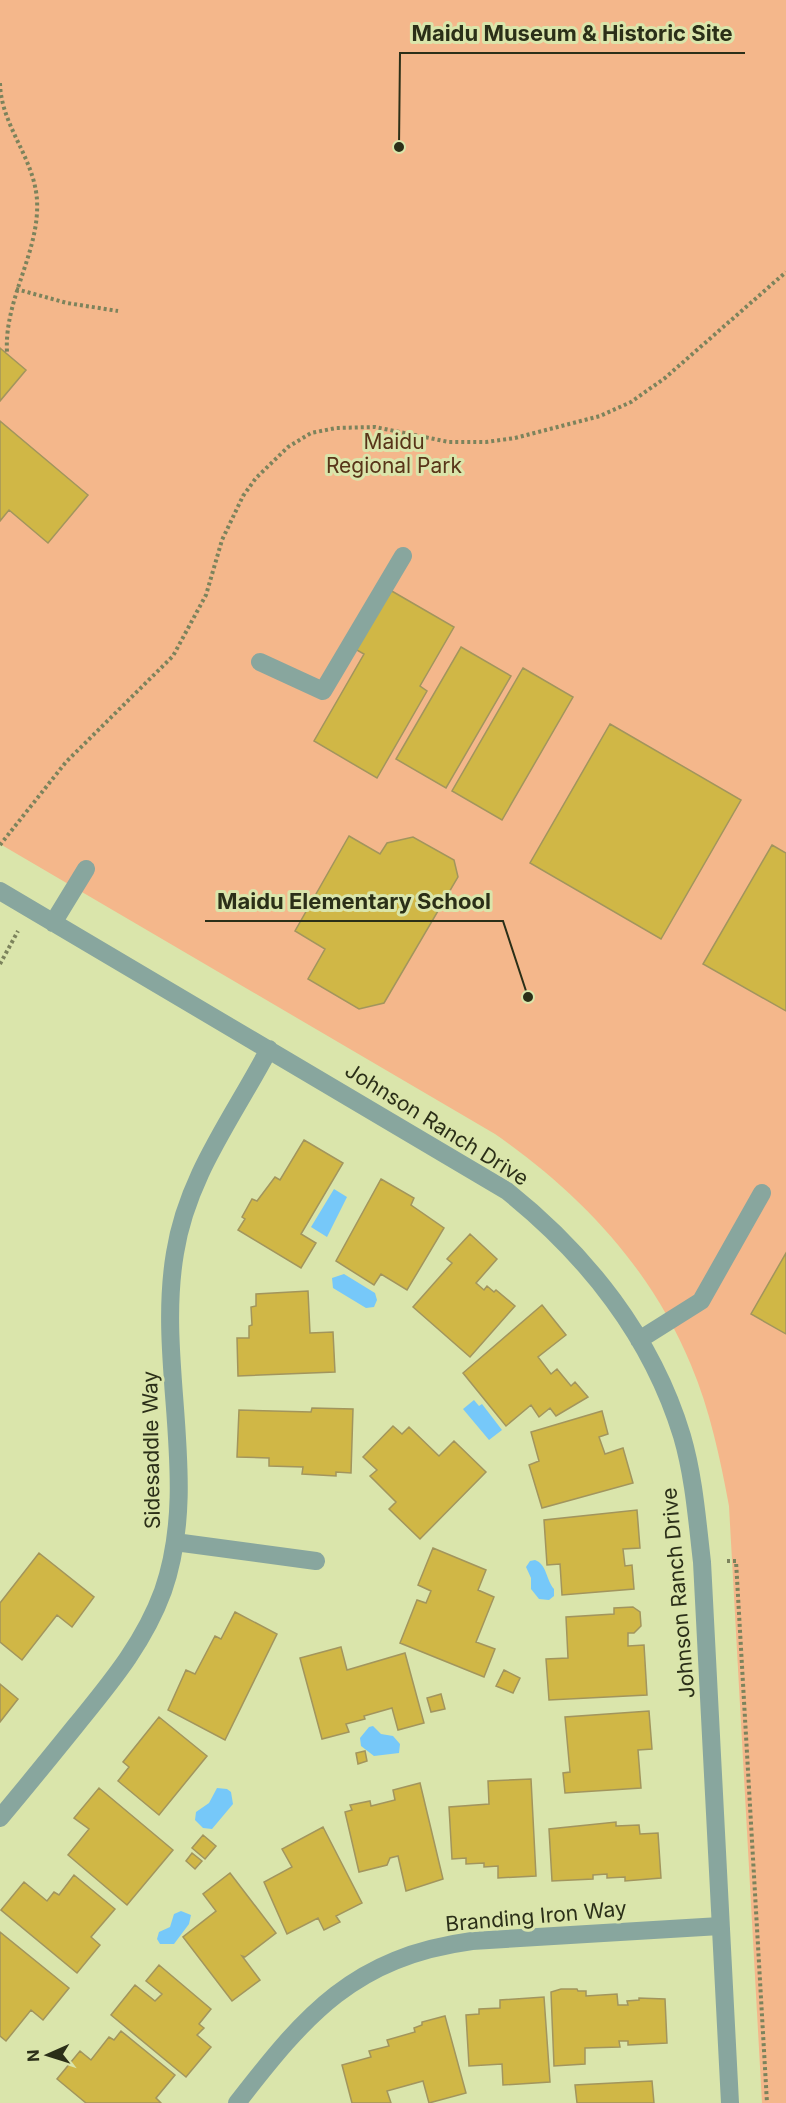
<svg xmlns="http://www.w3.org/2000/svg" width="786" height="2103" font-family="Inter,sans-serif">
	<style>
		.green { fill: #f4b78b }
		.water { fill: #76c8f9 }
		.building { fill: #d0b746; stroke: #a2955d; stroke-width: 1.5 }
		.lines { fill: none; stroke-linecap: round; stroke-linejoin: round }
		.path { stroke: #7c835c; stroke-width: 4; stroke-dasharray: 3 3; stroke-linecap: butt }
		.minor { stroke: #88a69e; stroke-width: 18 }
		.labels { text-anchor: middle; dominant-baseline: central; stroke-width: 6; stroke-linejoin: round; paint-order: stroke }
		.park-label { font-size: 21px; fill: #583519; stroke: #dae5ab }
		.street-label { font-size: 21px; fill: #2b2f18; stroke: #dae5ab }
		.leader { fill: none; stroke: #2b2f18; stroke-width: 2 }
		.callout-dot { fill: #2b2f18; stroke: #dae5ab; stroke-width: 2 }
		.callout-label { font-size: 22px; text-anchor: middle; font-weight: bold; fill: #2b2f18; stroke: #dae5ab; stroke-width: 6; stroke-linejoin: round; paint-order: stroke }
	</style>
	<rect width="100%" height="100%" fill="#dae5ab"/>
	<path class="green" d="M0 0H786V2103H762L729 1506C720 1458 710 1410 691 1365 651 1268 580 1193 495 1134L0 844Z"/>
	<path class="water" d="M334 1189 347 1197 327 1237 311 1227Z
		M344 1274 375 1293 377 1300 374 1307 366 1308 333 1288 332 1278Z
		M474 1400 479 1406 482 1404 502 1430 489 1440 463 1409Z
		M535 1560C547 1564 546 1580 554 1589V1596L549 1600 539 1599 531 1589V1578L526 1567 530 1561Z
		M373 1726 381 1734 393 1736 400 1744 399 1753 374 1756 361 1746 360 1738 369 1727Z
		M217 1788 227 1789 231 1792 233 1804 212 1829 203 1828 195 1820 196 1812 209 1803Z
		M181 1911 191 1915 189 1924 174 1944H160L157 1939 159 1932 170 1927 174 1914Z"/>
	<path class="building" d="M0 348 26 370 0 401Z
		M0 421 88 495 48 543 9 510 0 521Z
		M390 590 454 627 420 686 427 691 377 778 314 741 364 654 355 649Z
		M461 647 511 676 446 788 396 759Z
		M523 668 573 697 502 820 452 791Z
		M610 724 741 800 661 939 530 863Z
		M349 836 380 854 387 843 413 837 454 860 458 877 384 1003 359 1009 308 979 325 949 295 931Z
		M772 845 786 853V1011L703 964Z
		M304 1140 343 1163 301 1234 316 1243 301 1268 238 1230 245 1219 242 1217 252 1199 257 1201 275 1177 280 1180Z
		M381 1179 414 1198 411 1205 444 1228 407 1290 381 1274 374 1285 336 1261Z
		M470 1234 497 1259 476 1283 484 1290 487 1286 494 1292 496 1290 515 1306 470 1357 413 1307 452 1263 447 1259Z
		M786 1253V1334L751 1314Z
		M308 1291 310 1333 333 1332 335 1372 238 1376 237 1338H249V1326L252 1325 251 1307 256 1306V1294Z
		M542 1305 566 1335 538 1357 551 1374 557 1369 571 1386 575 1382 588 1397 556 1416 550 1408 539 1417 531 1405 506 1426 463 1373Z
		M312 1408 353 1409 351 1473 336 1472V1476L302 1474 303 1467 269 1466V1458L237 1457 239 1410 311 1412Z
		M602 1411 608 1434 599 1437 605 1454 623 1448 633 1483 542 1508 529 1465 539 1461 531 1432Z
		M393 1426 402 1434 409 1427 439 1456 454 1441 486 1472 420 1539 389 1509 396 1502 370 1476 377 1470 363 1457Z
		M637 1510 640 1548 623 1549 625 1566 632 1565 634 1589 562 1595 560 1564 547 1565 544 1520Z
		M433 1548 486 1570 478 1590 494 1597 476 1642 495 1649 484 1677 400 1643 417 1600 426 1603 431 1591 418 1585Z
		M39 1553 94 1597 72 1627 57 1615 22 1660 0 1642V1603Z
		M633 1607 640 1612 641 1626 634 1633H628V1646L644 1645 647 1695 549 1700 546 1659 568 1658 566 1617 614 1614V1608Z
		M235 1612 277 1634 225 1740 168 1710 186 1670 195 1674 215 1636 221 1639Z
		M341 1647 347 1670 405 1653 424 1723 398 1730 392 1708 364 1716 365 1719 346 1724 349 1732 322 1739 300 1658Z
		M504 1670 520 1678 513 1693 496 1686Z
		M0 1684 18 1699 0 1722Z
		M441 1694 445 1709 431 1712 427 1698Z
		M649 1711 652 1749 638 1750 641 1788 565 1793 563 1773 570 1772 565 1717Z
		M159 1717 207 1756 159 1815 118 1781 129 1767 123 1762Z
		M365 1751 367 1761 358 1764 356 1753Z
		M531 1779 536 1876 498 1878V1866L484 1867V1863L466 1864V1858L452 1859 449 1807 489 1804 488 1781Z
		M420 1783 443 1879 406 1891 398 1856 390 1858 387 1865 359 1872 345 1812 352 1810 350 1805 370 1801 371 1806 395 1800 393 1790Z
		M99 1788 173 1850 127 1905 68 1855 89 1829 74 1818Z
		M616 1822V1826L639 1825 640 1834 658 1833 661 1878 625 1881V1877L607 1878V1874L593 1875V1879L552 1881 549 1829Z
		M323 1827 362 1903 336 1916 340 1922 324 1930 318 1918 287 1934 264 1882 292 1867 282 1849Z
		M203 1835 216 1846 205 1859 192 1848Z
		M192 1853 202 1861 195 1869 186 1861Z
		M230 1873 276 1933 245 1957 242 1956 260 1980 232 2001 183 1937 216 1911 203 1894Z
		M74 1875 115 1909 91 1937 100 1945 77 1973 1 1910 24 1882 47 1901 54 1892 59 1895Z
		M0 1932 69 1988 43 2020 31 2010 6 2041 0 2036Z
		M159 1965 211 2009 199 2024 204 2028 197 2035 211 2047 186 2077 111 2015 135 1985 155 2001 162 1994 146 1981Z
		M561 1989H577L578 1991H586V1996L617 1994 618 2005H628L627 2001 639 2000V1998L665 1999 667 2043 628 2045V2041H619L620 2047 585 2048V2064L554 2066 551 1992Z
		M544 1997 550 2082 503 2085 502 2064 469 2066 466 2015 479 2014V2009L500 2008V2000Z
		M445 2016 466 2093 429 2103 423 2081 387 2091 391 2103H352L342 2065 371 2057 369 2051 389 2046 387 2040 415 2032 414 2028 422 2025V2022Z
		M121 2031 175 2075 156 2098 161 2103H86L57 2079 80 2051 91 2060 109 2037 114 2040Z
		M652 2081 654 2103H577L575 2085Z"/>
	<g class="lines">
		<path class="path" d="M0 83C1 126 34 157 37 200 40 252 4 299 7 352
			M16 289 67 303 118 311
			M0 845 66 762 173 656 206 595 222 540 243 496 256 478 288 447 311 433 336 428 375 427 449 442H486L515 438 600 416 631 402 665 378 786 272
			M0 964 18 931
			M727 1561H736L767 2103"/>
		<path class="minor" d="M260 662 323 691 403 556
			M0 891 507 1191C587 1255 652 1337 682 1436 694 1477 697 1520 702 1562L730 2103
			M53 923 86 869
			M639 1340 701 1301 762 1193
			M175 1542 316 1561
			M0 1818C26 1787 52 1755 77 1724 111 1682 144 1643 163 1591 201 1482 156 1365 175 1253 187 1176 234 1116 269 1049
			M237 2103C306 2014 354 1957 472 1941L720 1926"/>
	</g>
	<g class="labels">
		<g class="park-label">
			<text x="394" y="441">Maidu<tspan x="394" dy="24">Regional Park</tspan></text>
		</g>
		<g class="street-label">
			<text transform="translate(437 1124) rotate(32)">Johnson Ranch Drive</text>
			<text transform="translate(151 1450) rotate(-91)">Sidesaddle Way</text>
			<text transform="translate(678 1593) rotate(-95)">Johnson Ranch Drive</text>
			<text transform="translate(536 1916) rotate(-5)">Branding Iron Way</text>
		</g>
	</g>
	<path class="leader" d="M399 147L400 53H745M528 997L503 921H205"/>
	<g class="callout-dot">
		<circle cx="399" cy="147" r="6"/>
		<circle cx="528" cy="997" r="6"/>
	</g>
	<g class="callout-label">
		<text x="572" y="41">Maidu Museum &amp; Historic Site</text>
		<text x="354" y="909">Maidu Elementary School</text>
	</g>
	<g transform="translate(48 2055) rotate(267)" stroke="#dae5ab" stroke-width="4.5" paint-order="stroke">
	<path d="M0-4.5L10 22L0 15L-10 22Z" fill="#2b2f18"/>
	<text y="-9" font-size="16" font-weight="bold" text-anchor="middle" fill="#2b2f18">N</text>
	</g>
</svg>
